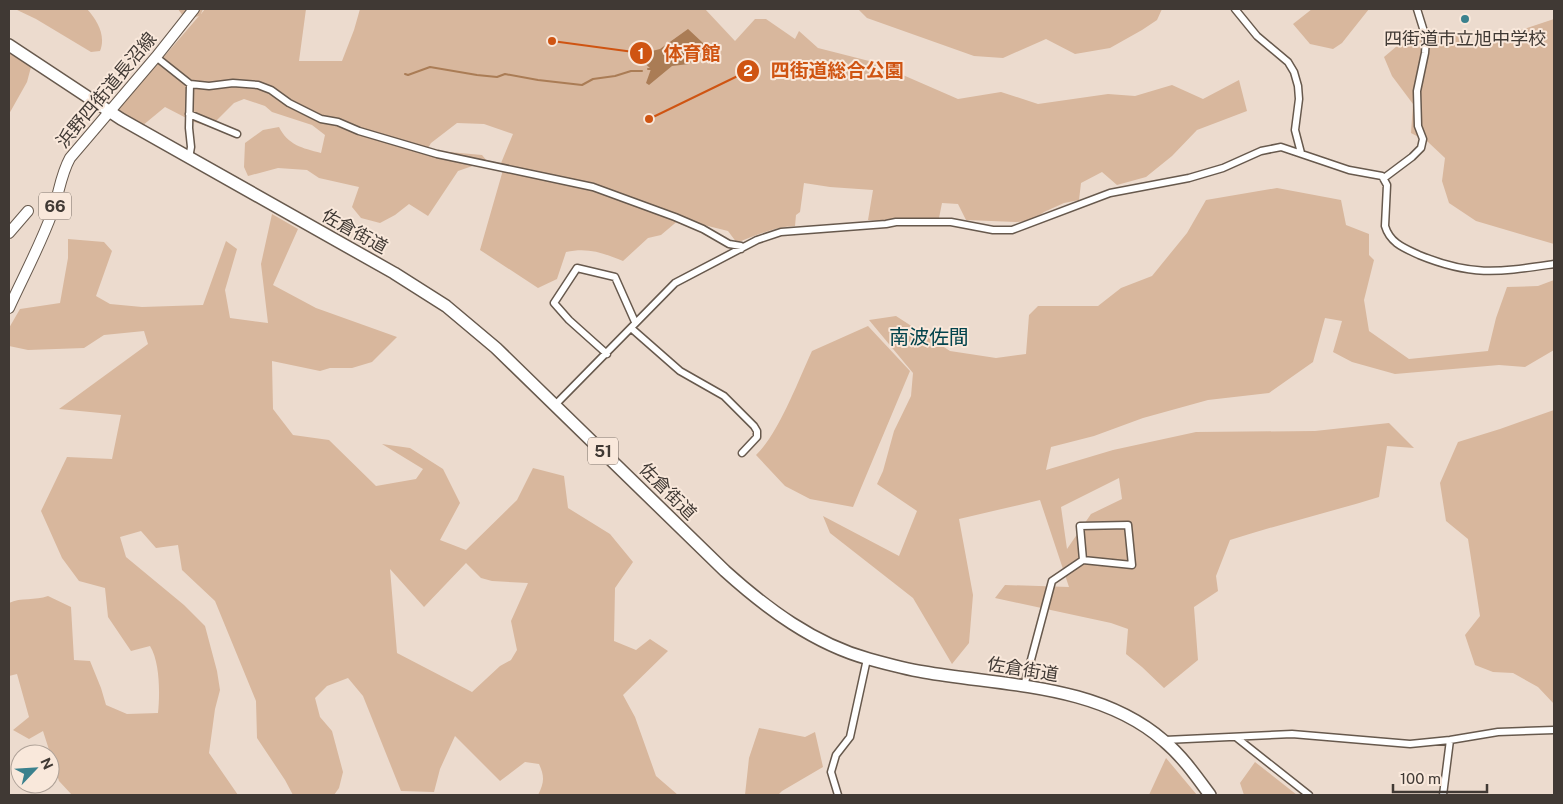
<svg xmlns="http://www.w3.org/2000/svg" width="1563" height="804" font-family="'Public Sans','Noto Sans JP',sans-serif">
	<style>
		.green { fill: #d8b79d; fill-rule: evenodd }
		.water { fill: #aa7c55 }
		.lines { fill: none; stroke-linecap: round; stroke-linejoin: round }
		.stream { stroke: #aa7c55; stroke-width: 2 }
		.street-casing { stroke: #67594d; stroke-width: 9 }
		.primary-casing { stroke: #67594d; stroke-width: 12 }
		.highway-casing { stroke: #67594d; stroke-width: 14 }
		.street { stroke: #fff; stroke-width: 6 }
		.primary { stroke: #fff; stroke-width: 10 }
		.highway { stroke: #fff; stroke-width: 11 }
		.poi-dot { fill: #3b818d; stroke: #f9e8db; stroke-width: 2 }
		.labels { text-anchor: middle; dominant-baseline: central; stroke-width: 4; stroke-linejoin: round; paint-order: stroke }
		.shield { fill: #f9e8db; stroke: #786e66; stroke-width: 1 }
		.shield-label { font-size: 16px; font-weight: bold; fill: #403934 }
		.poi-label { font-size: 18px; fill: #403934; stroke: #f9e8db }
		.street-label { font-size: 18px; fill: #403934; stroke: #f9e8db }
		.quarter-label { font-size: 20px; fill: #02434c; stroke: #f9e8db }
		.leader { fill: none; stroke: #cf5412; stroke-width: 2 }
		.callout-dot { fill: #cf5412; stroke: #f9e8db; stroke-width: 2 }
		.mark-label { font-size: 15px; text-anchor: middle; font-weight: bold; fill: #fff }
		.callout-label { font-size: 19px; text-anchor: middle; font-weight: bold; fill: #cf5412; stroke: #f9e8db; stroke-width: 4; stroke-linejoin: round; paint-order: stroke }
	</style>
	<rect width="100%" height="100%" fill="#ecdbce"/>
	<path class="green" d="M15 9H87C98 21 106 36 100 51L91 52 36 19Z
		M178 9H203L201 14 205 9H306L299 61H342L354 30 360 9H705L735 41 755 19H766L795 39 799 31 818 48 873 62 958 99 1001 92 1038 104 1108 94 1135 96 1172 85 1203 99 1239 80 1247 111 1197 130 1172 156 1146 177 1117 185 1102 172 1081 183 1079 200 1064 203 1044 212 1031 221 1016 222 966 220 958 204 942 203 939 218 883 221 868 220 873 190 830 187 804 183 800 212 796 215 795 226C774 227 756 235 737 243L728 231 680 219 661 235 648 238 623 261C603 253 588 247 566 252L557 279 538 288 480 250 503 170 499 168 513 134 484 124 457 123 431 143 427 150 482 155 487 161 458 171 428 216 409 204 395 215 380 223 361 218 352 207 359 187 319 178 307 170 278 168 248 176 244 167 245 143 263 130 279 127C288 145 302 148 321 153L325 135 312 125 272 112 265 106 244 99 234 103 210 127 194 122 165 107 142 126 118 110 199 16 192 18 183 16Z
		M858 9H1162L1157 20 1142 30 1110 48 1075 54 1046 39 1003 58 974 56 867 18Z
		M1312 9H1369L1342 43 1333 49 1310 44 1293 24Z
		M1554 19V244L1476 221 1449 203 1442 181 1445 158 1428 142 1411 133 1413 104 1392 76 1384 57 1397 46 1453 32 1468 42 1482 47 1512 33Z
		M9 52 31 67 27 82 9 114Z
		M1277 188 1341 200 1346 225 1369 234V255L1374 260 1364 300 1369 331 1409 359 1488 351 1496 318 1507 287 1538 286 1554 280V350L1525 367 1499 365 1395 374 1352 362 1333 352 1342 321 1325 318 1313 362 1269 393 1208 400 1143 418 1094 436 1051 447 1046 470 1113 450 1196 432 1315 431 1389 423 1414 448 1387 446 1379 497C1330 512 1280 524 1230 540L1216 576 1218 591 1194 607 1198 660 1164 688 1142 667 1126 654 1128 629 1111 623 995 598 1005 585 1069 587 1040 500 959 519 973 595 969 643 952 664 913 598 830 533 823 516 899 556 917 511 877 484 883 471 894 431 911 396 913 373 869 320 896 316 950 351 996 358 1026 354 1029 315 1038 306H1098L1121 288 1152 276 1187 233 1206 200ZM1119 478 1122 499 1091 514 1067 549 1061 507Z
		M272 214 298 229 273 285 316 308 397 337 372 362 352 368H330L320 371 272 361 273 409 293 435 329 440 376 486 416 479 423 469 382 444 410 448 443 469 460 503 440 540 466 550 517 500 533 468 564 476 568 508 610 534 633 562 615 588 614 641 636 650 650 639 668 651 623 695 635 717 656 776 678 795H538C544 783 545 777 539 764L525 762 500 781 455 736 440 769 434 792 401 791 363 696 348 678 327 686 315 698 320 717 332 731 343 772 339 788 334 795H293L285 780 257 738 256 701 215 601 182 570 178 545 156 548 141 531 120 537 126 557 184 605 205 626 217 671 220 690 215 709 209 753 238 795H72L59 781 43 731 29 739 13 730 29 717 17 674 9 676V603C21 597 35 601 48 596L71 607 74 660 90 661 101 688 106 705 127 714 158 713C160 694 160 662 150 646L131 651 108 617 105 588 79 581 62 558 41 511 67 457 112 459 121 415 59 409 148 344 144 331 104 335 84 348 28 350 9 346V328L20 309 60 303 68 258V239L104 242 112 251 96 296 110 304 142 307 203 305 226 241 237 249 225 290 230 318 268 323 261 264ZM466 563 481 578 492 581 528 583 511 621 517 650 511 660 500 666 472 692 397 653 390 569 424 607Z
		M868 326 910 371 853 507 810 499 785 486 756 455C779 433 798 381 812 351Z
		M1554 410V704L1538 687 1513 673 1493 672 1475 665 1465 635 1480 616 1468 539 1446 521 1440 483 1458 442 1500 429Z
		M759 728 805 737 815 732 823 767 782 791 778 795H745L749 758Z
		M1166 758 1197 795H1149Z
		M1255 762 1297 795H1244L1240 783Z"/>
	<path class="water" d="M688 29 703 43 702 52 689 64 672 66 649 85 646 83 651 69 640 59 641 56 652 51 660 49Z"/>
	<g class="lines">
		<path class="stream" d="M648 69H651
			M405 74 408 75 430 67 477 75 497 77 505 74 538 80 582 85 593 79 615 76 631 71H642"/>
		<g class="street-casing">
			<path id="street" d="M1235 9 1257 36 1288 62 1294 72 1298 86 1299 99 1295 130 1301 153
				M156 57 190 84 209 86 233 83 258 85 271 90 289 103 321 119 338 122 359 131 437 154 593 187 675 217 703 229 729 244 741 246V249
				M189 114 237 134
				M189 158 191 147 189 128 190 84
				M1384 178 1412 157 1421 148 1423 139 1418 126 1417 91 1425 53 1426 38 1417 9
				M631 328 680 371 724 396 754 426 757 431V437L742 453
				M607 354 569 320 554 303 577 268 615 277 635 322
				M555 405 675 283 757 240 781 232 886 224 896 222H951L993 230H1012L1110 193 1189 178 1223 168 1261 151 1281 147 1349 170 1382 176 1387 185 1385 226C1390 243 1404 248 1419 255 1473 277 1499 272 1554 264
				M1128 525 1132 565 1083 560 1080 526Z
				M1024 686 1052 581 1083 560
				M1237 738 1309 795
				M1165 740 1292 734 1410 744 1450 740 1498 732 1554 730
				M838 795 831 772 836 755 850 737 867 659
				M1443 795 1450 740"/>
		</g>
		<g class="primary-casing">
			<path id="primary" d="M9 233 28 211
				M9 308C23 277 40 246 52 213 59 195 60 176 70 158L156 57 194 9"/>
		</g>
		<g class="highway-casing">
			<path id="highway" d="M9 45 121 119 394 273 446 306 496 348 725 571C766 608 814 644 869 659 887 664 905 669 924 672 1004 686 1099 684 1164 741 1182 756 1196 776 1210 795"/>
		</g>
		<use href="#street" class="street"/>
		<use href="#primary" class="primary"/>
		<use href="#highway" class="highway"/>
	</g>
	<circle class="poi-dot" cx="1465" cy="19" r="5"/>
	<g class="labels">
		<g class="shield">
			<rect x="39" y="192.5" width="32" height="27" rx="4"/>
			<rect x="588" y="437.5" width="30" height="27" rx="4"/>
		</g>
		<g class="shield-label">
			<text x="55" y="206">66</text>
			<text x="603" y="451">51</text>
		</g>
		<g class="poi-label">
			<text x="1465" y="38">四街道市立旭中学校</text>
		</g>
		<g class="street-label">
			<text transform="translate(106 90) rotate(-50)">浜野四街道長沼線</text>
			<text transform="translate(355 231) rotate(29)">佐倉街道</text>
			<text transform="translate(668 491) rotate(45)">佐倉街道</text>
			<text transform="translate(1023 669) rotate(9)">佐倉街道</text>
		</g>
		<g class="quarter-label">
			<text x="929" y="337">南波佐間</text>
		</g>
	</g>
	<path class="leader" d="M552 41L641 53M649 119L748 71"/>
	<g class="callout-dot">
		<circle cx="552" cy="41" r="5"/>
		<circle cx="649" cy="119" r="5"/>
		<circle cx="641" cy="53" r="12"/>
		<circle cx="748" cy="71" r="12"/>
	</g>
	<g class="mark-label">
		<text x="641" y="59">1</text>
		<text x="748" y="76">2</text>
	</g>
	<g class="callout-label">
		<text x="692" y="60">体育館</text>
		<text x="837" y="77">四街道総合公園</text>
	</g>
	<rect width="1563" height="804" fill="none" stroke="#403934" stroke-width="20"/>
	<g transform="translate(35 769) rotate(65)"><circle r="24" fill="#f9e8db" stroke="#afa298"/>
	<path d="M0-4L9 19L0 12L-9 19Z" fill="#3b818d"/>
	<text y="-8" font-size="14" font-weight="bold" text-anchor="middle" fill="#403934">N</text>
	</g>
	<path d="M1393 784v8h94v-8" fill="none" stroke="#403934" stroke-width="2.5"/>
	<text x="1400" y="784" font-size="15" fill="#403934" stroke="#f9e8db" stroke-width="4" paint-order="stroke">100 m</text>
</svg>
